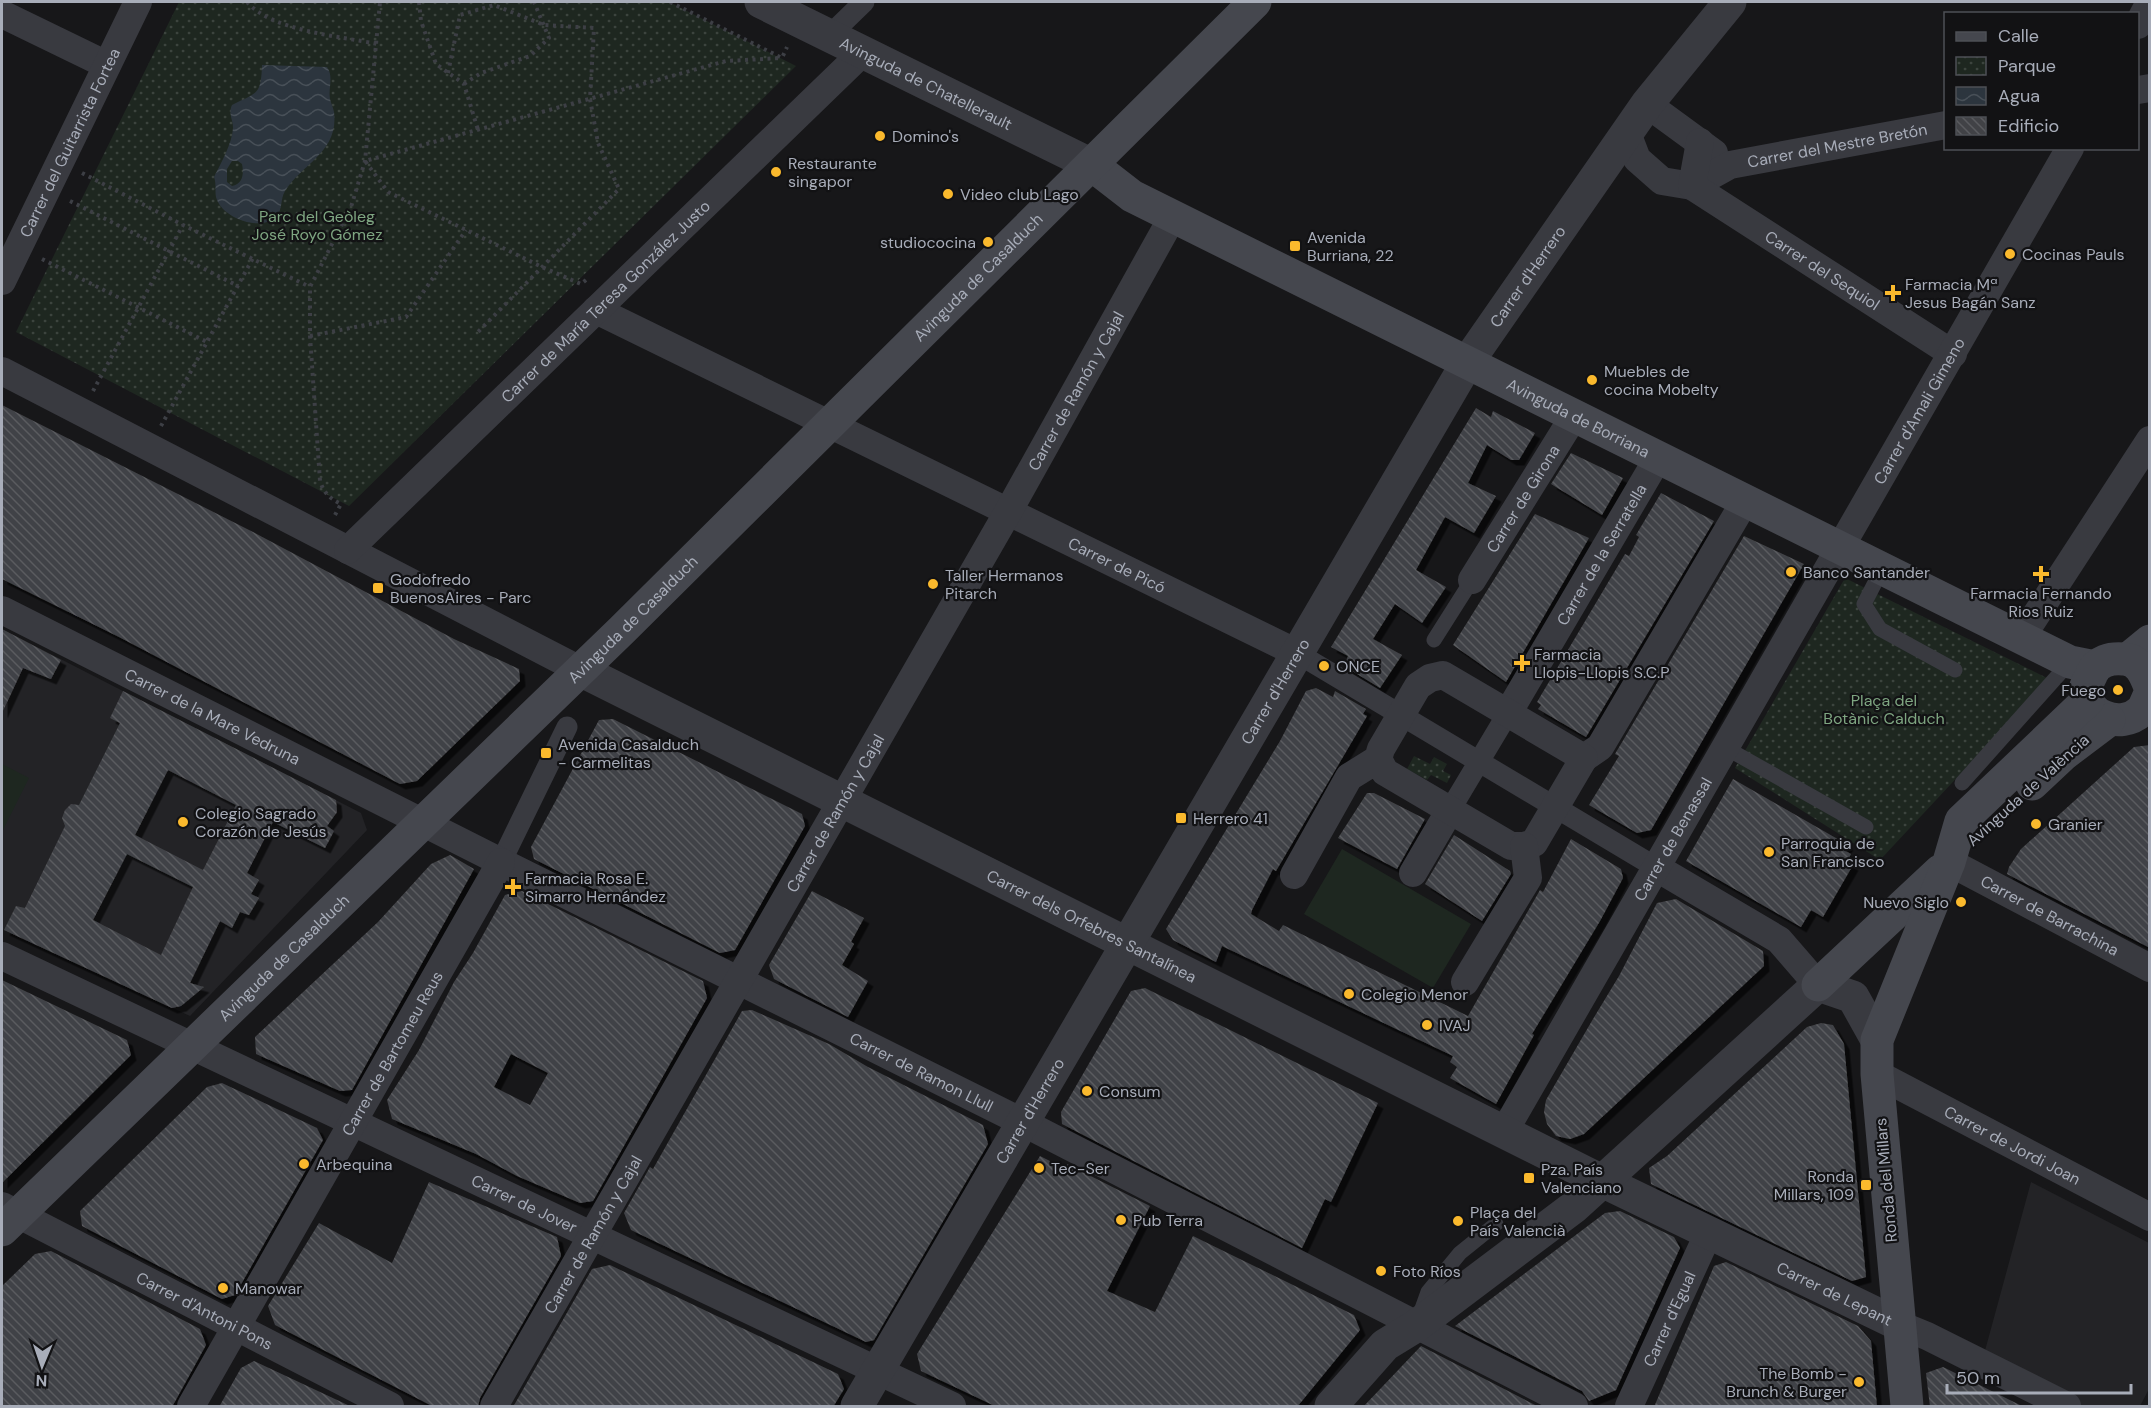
<svg xmlns="http://www.w3.org/2000/svg" width="2151" height="1408" font-family="'DM Sans',sans-serif">
	<style>
		.built { fill: #232326 }
		.grass { fill: #1e2720 }
		.park { fill: url(#park-dots) }
		.water { fill: url(#water-waves); fill-rule: evenodd }
		.building { fill: url(#building-back-hatch); fill-rule: evenodd; filter: url(#shadow) }
		.lines { fill: none; stroke-linecap: round; stroke-linejoin: round }
		.path { stroke: #3d3f45; stroke-width: 4; stroke-dasharray: 3 4.5; stroke-linecap: butt }
		.service { stroke: #393a40; stroke-width: 15 }
		.pedestrian { stroke: #393a40; stroke-width: 21 }
		.minor { stroke: #393a40; stroke-width: 28 }
		.tertiary { stroke: #393a40; stroke-width: 33 }
		.secondary { stroke: #45474e; stroke-width: 33 }
		.poi-dot { fill: #fab92d; stroke: #121214; stroke-width: 2 }
		.labels { text-anchor: middle; dominant-baseline: central; stroke-width: 4.5; stroke-linejoin: round; paint-order: stroke }
		.street-label { font-size: 16px; fill: #a8adb9; stroke: #121214 }
		.poi-label { font-size: 16px; fill: #a8adb9; stroke: #121214; text-anchor: start }
		.park-label { font-size: 16px; fill: #7ea581; stroke: #121214 }
	</style>
	<defs>
		<pattern id="park-dots" width="8" height="8" patternUnits="userSpaceOnUse" patternTransform="scale(1.5)"><rect width="8" height="8" fill="#1e2720"/><path d="M2 2h.1M6 6h.1" fill="none" stroke="#3c443e" stroke-width="1.8" stroke-linecap="round"/></pattern>
		<pattern id="water-waves" width="16" height="10" patternUnits="userSpaceOnUse" patternTransform="scale(1.5)"><rect width="16" height="10" fill="#2c353e"/><path d="M0 5q4-4 8 0t8 0" fill="none" stroke="#485058"/></pattern>
		<pattern id="building-back-hatch" width="6" height="6" patternUnits="userSpaceOnUse" patternTransform="scale(1.5)"><rect width="6" height="6" fill="#414246"/><path d="M-1 5l2 2M0 0l6 6M5-1l2 2" fill="none" stroke="#5a5b5f"/></pattern>
		<filter id="shadow"><feDropShadow dx="5.5" dy="5.5" stdDeviation="0" flood-color="#0009"/></filter>
	</defs>
	<rect width="100%" height="100%" fill="#171719"/>
	<path class="built" d="M2 629 361 813 367 830 190 1016 2 929Z
		M2031 1182 2149 1243V1389L2140 1406H2079L1983 1358Z"/>
	<path class="grass" d="M2 764 29 778 2 832Z
		M1342 849 1471 924 1433 988 1304 914Z"/>
	<path class="park" d="M179 2H669L796 66 349 506 16 332Z
		M1845 578 2049 679 1880 860 1735 768Z
		M1414 756 1430 764 1434 757 1447 764 1443 771 1451 775 1447 783 1431 775 1427 780 1407 769Z"/>
	<path class="water" d="M262 65 327 67C334 77 328 88 330 99 331 103 333 107 334 112 339 152 303 163 285 191 280 199 283 210 276 217 260 232 224 218 217 200 214 193 217 185 214 177 221 163 232 144 233 128 233 119 228 114 232 105 257 92 261 96 262 65ZM232 161H238L242 164C244 174 243 184 232 186L227 182V169Z"/>
	<path class="building" d="M2 405 253 532 454 639 519 669 520 681 417 781 400 784 119 637 2 579Z
		M1476 408 1491 417 1493 411 1535 433 1519 460H1511L1487 445 1468 483 1496 496 1474 533 1445 517 1416 570 1446 587 1422 623 1395 604 1373 639 1402 655 1380 688 1344 666 1348 656 1331 647Z
		M1571 453 1623 478 1602 515 1551 484Z
		M1661 493 1714 521 1586 737 1538 709 1541 705 1537 702 1625 554 1629 556 1639 537 1636 535Z
		M1535 514 1589 538 1506 682 1453 645Z
		M1744 536 1804 564 1651 830 1637 833 1589 805 1619 756 1615 754Z
		M2 629 61 660 51 679 23 668 2 713Z
		M1316 688 1333 697 1335 691 1366 709 1363 714 1367 716 1276 871 1273 869 1252 910 1251 914 1279 931 1283 925 1468 1016 1540 890 1543 892 1571 839 1621 869 1623 878 1600 921 1532 1034 1534 1035 1496 1104 1450 1078 1457 1067 1450 1062 1453 1056 1222 946 1216 962 1173 940 1166 929 1280 741 1306 691Z
		M123 691 336 800 337 812 327 826 334 831 325 848 273 822 247 873 259 880 251 894 259 898 249 915 240 912 232 928 220 921 190 983 204 987 181 1006 172 1008 4 930 16 906 25 908 65 826 62 818 65 810 71 804 79 805 120 723 110 718ZM168 770 236 805 203 870 135 835ZM127 854 193 887 161 955 93 920Z
		M613 719 802 814 805 826 735 950 720 953 534 859 531 847 599 720Z
		M2150 745V948L2007 874 2009 867 2021 849 2134 747Z
		M1733 779 1848 845 1844 850 1851 854 1847 862 1853 865 1823 917 1811 910 1801 927 1686 861Z
		M1367 793H1374L1425 819 1397 869 1338 838Z
		M1454 835 1510 871 1511 874 1482 921 1425 884Z
		M450 855 474 869 352 1090 340 1091 256 1054 255 1037 378 922 431 864Z
		M522 891 703 981 707 998 593 1201 580 1203 517 1176 476 1154 392 1119 387 1100 419 1050 454 982 473 953 505 895ZM511 1054 548 1073 530 1105 494 1087Z
		M812 891 864 918 851 942 854 944 842 965 868 981 848 1017 774 979 769 965Z
		M1676 899 1763 951 1764 966 1584 1134 1570 1139 1556 1136 1547 1124 1544 1112 1546 1100 1593 1019 1619 976 1657 903Z
		M2 980 127 1040 131 1055 2 1183Z
		M1145 988 1378 1103 1331 1202 1325 1199 1302 1248 1062 1124 1061 1112 1131 991Z
		M752 1010 829 1044 868 1067 983 1125 988 1144 874 1340 866 1342 631 1230 624 1213 650 1167 653 1169 742 1011Z
		M1821 1023 1833 1025 1844 1044 1866 1277 1852 1281 1651 1184 1649 1168 1667 1156 1807 1027Z
		M222 1083 317 1128 323 1140 235 1295 222 1299 82 1226 80 1211 207 1087Z
		M1040 1156 1068 1170 1067 1164 1150 1206 1107 1291 1155 1312 1193 1236 1354 1315 1360 1330 1297 1407H997L921 1371 917 1354Z
		M429 1182 557 1237 561 1256 480 1398 478 1407H434L275 1325 268 1306 319 1223 392 1263Z
		M1620 1211 1674 1237 1680 1248 1616 1390 1589 1401 1582 1391 1455 1326 1605 1213Z
		M51 1251 200 1329 206 1345 172 1407H2V1286L35 1254Z
		M1726 1262 1858 1326 1871 1341 1877 1407H1654L1714 1266Z
		M610 1265 838 1374 844 1389 833 1407H513L592 1269Z
		M1421 1346 1539 1407H1363Z
		M254 1361 352 1407H219L241 1368Z
		M1943 1367 2024 1407H1930L1926 1373Z"/>
	<g class="lines">
		<path class="path" d="M247 2C272 31 339 36 377 44
			M419 2 421 21 436 64 464 84 478 130
			M670 2 782 58 787 47
			M448 73 460 15 494 5 544 25 594 28 590 99 598 143 619 189 477 333
			M464 84 481 73 530 56 549 38 534 2
			M82 173 183 225 310 287
			M70 201 238 286
			M42 259 207 342
			M586 280 581 284 542 267 388 192 365 161 726 61 782 58
			M310 336 406 317 466 230
			M93 391 183 225
			M161 426 253 258
			M335 515 341 504C329 498 324 493 320 481L310 336V287L351 207 365 161 380 2"/>
		<path class="service" d="M1882 569 1864 604 1880 629 1955 670
			M1434 640 1472 580
			M1726 748 1866 827
			M1962 783 2070 662
			M1419 1317 1428 1292 1460 1253 1496 1224"/>
		<path class="pedestrian" d="M830 35 864 2
			M1297 653 1657 868
			M1450 810 1508 713
			M501 862 567 727"/>
		<g class="minor">
			<path d="M2 14 107 65"/>
			<path d="M2138 25 2150 2"/>
			<path d="M2138 90 2150 88"/>
			<path d="M1647 104 1714 153"/>
			<path id="s1" d="M1627 133 1637 159 1662 181 1692 186 1730 165 1946 125"/>
			<path id="s2" d="M1700 142 1692 186 1953 354"/>
			<path id="s3" d="M2 281 138 2"/>
			<path id="s4" d="M596 310 1297 653"/>
			<path d="M2 371 580 670"/>
			<path id="s5" d="M348 550 863 52"/>
			<path id="s6" d="M1472 580 1574 416"/>
			<path id="s7" d="M2 610 501 862 1024 1123 1574 1406"/>
			<path d="M2021 638 2150 440"/>
			<path id="s8" d="M1508 713 1658 458"/>
			<path d="M1584 758 1600 747 1745 501"/>
			<path id="s9" d="M1949 862 2150 968"/>
			<path d="M1657 868 1779 940 1818 985"/>
			<path d="M1413 873 1450 810"/>
			<path d="M1294 875 1349 777 1378 759 1381 749 1418 686 1430 678 1443 675 1584 758 1534 843 1524 846H1511L1385 772 1378 759"/>
			<path id="s10" d="M2 956 952 1406"/>
			<path d="M1465 982 1528 878 1524 846"/>
			<path id="s11" d="M1877 1074 2150 1217"/>
			<path id="s12" d="M1504 1132 2070 148"/>
			<path id="s13" d="M2 1206 390 1406"/>
			<path d="M1900 1325 1927 1336 2067 1406"/>
			<path id="s14" d="M191 1406 501 862"/>
			<path id="s15" d="M494 1406 1008 512 1173 216"/>
			<path id="s16" d="M1629 1406 1709 1232"/>
		</g>
		<g class="tertiary">
			<path id="s17" d="M761 2 1092 165"/>
			<path id="s18" d="M580 670 1602 1181 1900 1325"/>
			<path id="s19" d="M857 1406 1467 363 1647 104 1730 2"/>
			<path d="M1331 1406 1385 1345 1416 1326 1574 1207 1818 985 1853 997 1877 1040"/>
		</g>
		<g class="secondary">
			<path id="s20" d="M1092 165 1132 196 2070 662 2095 667"/>
			<path d="M2128 659 2150 641"/>
			<path d="M2150 687C2145 674 2139 659 2123 659 2110 658 2098 661 2092 673 2091 677 2087 682 2086 686 2081 716 2122 730 2141 711 2145 707 2147 699 2150 694"/>
			<path d="M2032 784 2064 754 2109 720"/>
			<path d="M1818 985 1940 871"/>
			<path id="s21" d="M2 1230 622 630 1255 2"/>
			<path d="M1907 1406 1877 1074V1040L1949 862 1961 821 2088 700"/>
		</g>
	</g>
	<g class="poi-dot">
		<circle cx="880" cy="136" r="6"/>
		<circle cx="776" cy="172" r="6"/>
		<circle cx="948" cy="194" r="6"/>
		<circle cx="988" cy="242" r="6"/>
		<rect x="1289" y="240" width="12" height="12" rx="3"/>
		<circle cx="2010" cy="254" r="6"/>
		<path d="M1890 284h6v6h6v6h-6v6h-6v-6h-6v-6h6z"/>
		<circle cx="1592" cy="380" r="6"/>
		<circle cx="1791" cy="572" r="6"/>
		<path d="M2038 565h6v6h6v6h-6v6h-6v-6h-6v-6h6z"/>
		<circle cx="933" cy="584" r="6"/>
		<rect x="372" y="582" width="12" height="12" rx="3"/>
		<path d="M1519 654h6v6h6v6h-6v6h-6v-6h-6v-6h6z"/>
		<circle cx="1324" cy="666" r="6"/>
		<circle cx="2118" cy="690" r="6"/>
		<rect x="540" y="747" width="12" height="12" rx="3"/>
		<rect x="1175" y="812" width="12" height="12" rx="3"/>
		<circle cx="183" cy="822" r="6"/>
		<circle cx="2036" cy="824" r="6"/>
		<circle cx="1769" cy="852" r="6"/>
		<path d="M510 878h6v6h6v6h-6v6h-6v-6h-6v-6h6z"/>
		<circle cx="1961" cy="902" r="6"/>
		<circle cx="1349" cy="994" r="6"/>
		<circle cx="1427" cy="1025" r="6"/>
		<circle cx="1087" cy="1091" r="6"/>
		<circle cx="304" cy="1164" r="6"/>
		<circle cx="1039" cy="1168" r="6"/>
		<rect x="1523" y="1172" width="12" height="12" rx="3"/>
		<rect x="1860" y="1179" width="12" height="12" rx="3"/>
		<circle cx="1121" cy="1220" r="6"/>
		<circle cx="1458" cy="1221" r="6"/>
		<circle cx="1381" cy="1271" r="6"/>
		<circle cx="223" cy="1288" r="6"/>
		<circle cx="1859" cy="1382" r="6"/>
	</g>
	<g class="labels">
		<g class="street-label">
			<text stroke="none"><textPath href="#s17" startOffset="184">Avinguda de Chatellerault</textPath></text>
			<text stroke="none"><textPath href="#s3" startOffset="154">Carrer del Guitarrista Fortea</textPath></text>
			<text stroke="none"><textPath href="#s1" startOffset="244">Carrer del Mestre Bretón</textPath></text>
			<text stroke="none"><textPath href="#s2" startOffset="200">Carrer del Sequiol</textPath></text>
			<text stroke="none"><textPath href="#s19" startOffset="1314">Carrer d'Herrero</textPath></text>
			<text stroke="none"><textPath href="#s21" startOffset="1364">Avinguda de Casalduch</textPath></text>
			<text stroke="none"><textPath href="#s5" startOffset="358">Carrer de María Teresa González Justo</textPath></text>
			<text stroke="none"><textPath href="#s15" startOffset="1170">Carrer de Ramón y Cajal</textPath></text>
			<text stroke="none"><textPath href="#s12" startOffset="832">Carrer d'Amali Gimeno</textPath></text>
			<text stroke="none"><textPath href="#s20" startOffset="549">Avinguda de Borriana</textPath></text>
			<text stroke="none"><textPath href="#s6" startOffset="96">Carrer de Girona</textPath></text>
			<text stroke="none"><textPath href="#s8" startOffset="184">Carrer de la Serratella</textPath></text>
			<text stroke="none"><textPath href="#s4" startOffset="580">Carrer de Picó</textPath></text>
			<text stroke="none"><textPath href="#s21" startOffset="878">Avinguda de Casalduch</textPath></text>
			<text stroke="none"><textPath href="#s19" startOffset="828">Carrer d'Herrero</textPath></text>
			<text stroke="none"><textPath href="#s7" startOffset="236">Carrer de la Mare Vedruna</textPath></text>
			<text transform="translate(2028 790) rotate(-42)">Avinguda de València</text>
			<text stroke="none"><textPath href="#s15" startOffset="684">Carrer de Ramón y Cajal</textPath></text>
			<text stroke="none"><textPath href="#s12" startOffset="338">Carrer de Benassal</textPath></text>
			<text stroke="none"><textPath href="#s9" startOffset="114">Carrer de Barrachina</textPath></text>
			<text stroke="none"><textPath href="#s18" startOffset="572">Carrer dels Orfebres Santalínea</textPath></text>
			<text stroke="none"><textPath href="#s21" startOffset="392">Avinguda de Casalduch</textPath></text>
			<text stroke="none"><textPath href="#s14" startOffset="406">Carrer de Bartomeu Reus</textPath></text>
			<text stroke="none"><textPath href="#s7" startOffset="1029">Carrer de Ramon Llull</textPath></text>
			<text stroke="none"><textPath href="#s19" startOffset="342">Carrer d'Herrero</textPath></text>
			<text stroke="none"><textPath href="#s11" startOffset="153">Carrer de Jordi Joan</textPath></text>
			<text transform="translate(1886 1180) rotate(-95)">Ronda del Millars</text>
			<text stroke="none"><textPath href="#s10" startOffset="578">Carrer de Jover</textPath></text>
			<text stroke="none"><textPath href="#s15" startOffset="198">Carrer de Ramón y Cajal</textPath></text>
			<text stroke="none"><textPath href="#s18" startOffset="1401">Carrer de Lepant</textPath></text>
			<text stroke="none"><textPath href="#s13" startOffset="228">Carrer d'Antoni Pons</textPath></text>
			<text stroke="none"><textPath href="#s16" startOffset="96">Carrer d'Egual</textPath></text>
		</g>
		<g class="poi-label">
			<text x="892" y="136">Domino's</text>
			<text x="788" y="163">Restaurante<tspan x="788" dy="18">singapor</tspan></text>
			<text x="960" y="194">Video club Lago</text>
			<text x="1307" y="237">Avenida<tspan x="1307" dy="18">Burriana, 22</tspan></text>
			<text x="976" y="242" text-anchor="end">studiococina</text>
			<text x="2022" y="254">Cocinas Pauls</text>
			<text x="1905" y="284">Farmacia Mª<tspan x="1905" dy="18">Jesus Bagán Sanz</tspan></text>
			<text x="1604" y="371">Muebles de<tspan x="1604" dy="18">cocina Mobelty</tspan></text>
			<text x="1803" y="572">Banco Santander</text>
			<text x="945" y="575">Taller Hermanos<tspan x="945" dy="18">Pitarch</tspan></text>
			<text x="390" y="579">Godofredo<tspan x="390" dy="18">BuenosAires - Parc</tspan></text>
			<text x="2041" y="593" text-anchor="middle">Farmacia Fernando<tspan x="2041" dy="18">Rios Ruiz</tspan></text>
			<text x="1534" y="654">Farmacia<tspan x="1534" dy="18">Llopis-Llopis S.C.P</tspan></text>
			<text x="1336" y="666">ONCE</text>
			<text x="2106" y="690" text-anchor="end">Fuego</text>
			<text x="558" y="744">Avenida Casalduch<tspan x="558" dy="18">- Carmelitas</tspan></text>
			<text x="195" y="813">Colegio Sagrado<tspan x="195" dy="18">Corazón de Jesús</tspan></text>
			<text x="1193" y="818">Herrero 41</text>
			<text x="2048" y="824">Granier</text>
			<text x="1781" y="843">Parroquia de<tspan x="1781" dy="18">San Francisco</tspan></text>
			<text x="525" y="878">Farmacia Rosa E.<tspan x="525" dy="18">Simarro Hernández</tspan></text>
			<text x="1949" y="902" text-anchor="end">Nuevo Siglo</text>
			<text x="1361" y="994">Colegio Menor</text>
			<text x="1439" y="1025">IVAJ</text>
			<text x="1099" y="1091">Consum</text>
			<text x="316" y="1164">Arbequina</text>
			<text x="1051" y="1168">Tec-Ser</text>
			<text x="1541" y="1169">Pza. País<tspan x="1541" dy="18">Valenciano</tspan></text>
			<text x="1854" y="1176" text-anchor="end">Ronda<tspan x="1854" dy="18">Millars, 109</tspan></text>
			<text x="1470" y="1212">Plaça del<tspan x="1470" dy="18">País Valencià</tspan></text>
			<text x="1133" y="1220">Pub Terra</text>
			<text x="1393" y="1271">Foto Ríos</text>
			<text x="235" y="1288">Manowar</text>
			<text x="1847" y="1373" text-anchor="end">The Bomb -<tspan x="1847" dy="18">Brunch &amp; Burger</tspan></text>
		</g>
		<g class="park-label">
			<text x="317" y="216">Parc del Geòleg<tspan x="317" dy="18">José Royo Gómez</tspan></text>
			<text x="1884" y="700">Plaça del<tspan x="1884" dy="18">Botànic Calduch</tspan></text>
		</g>
	</g>
	<rect width="2151" height="1408" fill="none" stroke="#a8adb9" stroke-width="6"/>
	<rect x="1944" y="12" width="195" height="138" fill="#121214" stroke="#4e5056" stroke-width="1.5"/>
	<rect x="1956" y="32" width="30" height="9" fill="#45474e" stroke="#4e5056" stroke-width="1.5"/>
	<text x="1998" y="42" font-size="18" fill="#a8adb9">Calle</text>
	<rect x="1956" y="57" width="30" height="18" fill="url(#park-dots)" stroke="#4e5056" stroke-width="1.5"/>
	<text x="1998" y="72" font-size="18" fill="#a8adb9">Parque</text>
	<rect x="1956" y="87" width="30" height="18" fill="url(#water-waves)" stroke="#4e5056" stroke-width="1.5"/>
	<text x="1998" y="102" font-size="18" fill="#a8adb9">Agua</text>
	<rect x="1956" y="117" width="30" height="18" fill="url(#building-back-hatch)" stroke="#4e5056" stroke-width="1.5"/>
	<text x="1998" y="132" font-size="18" fill="#a8adb9">Edificio</text>
	<g transform="translate(42 1366) rotate(182)" stroke="#121214" stroke-width="4.5" paint-order="stroke">
	<path d="M0-4.5L10 22L0 15L-10 22Z" fill="#a8adb9"/>
	<text y="-9" font-size="16" font-weight="bold" text-anchor="middle" fill="#a8adb9">N</text>
	</g>
	<path d="M1947 1384v9h184v-9" fill="none" stroke="#a8adb9" stroke-width="3"/>
	<text x="1956" y="1384" font-size="18" fill="#a8adb9" stroke="#121214" stroke-width="4.5" paint-order="stroke">50 m</text>
</svg>
